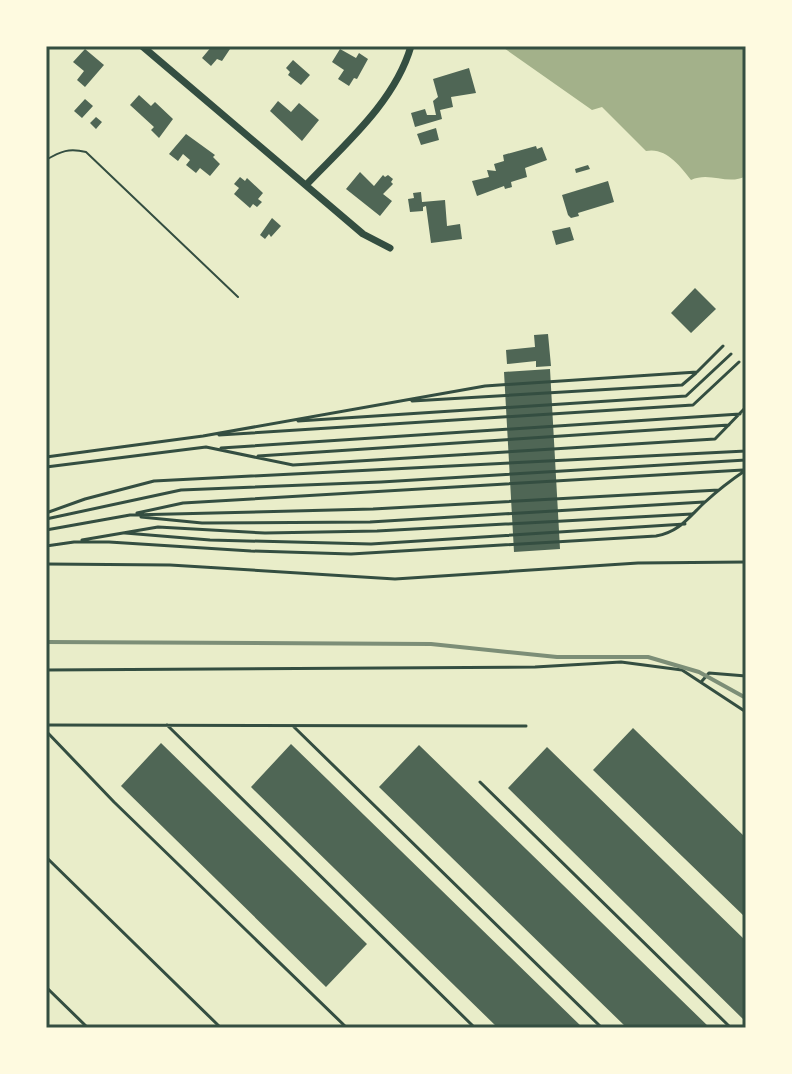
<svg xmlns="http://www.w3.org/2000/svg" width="792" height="1074" font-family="Commissioner,sans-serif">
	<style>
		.water { fill: #a3b18a }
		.building { fill: #4f6655 }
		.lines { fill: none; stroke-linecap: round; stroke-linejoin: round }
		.path { stroke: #344e41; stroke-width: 2 }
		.service { stroke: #344e41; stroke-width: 3 }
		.minor { stroke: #344e41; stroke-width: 7 }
		.rail { stroke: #7c8e77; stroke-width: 4 }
		.neatline { fill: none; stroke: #344e41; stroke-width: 3 }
	</style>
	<rect width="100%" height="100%" fill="#e9edc9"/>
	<path class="water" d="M501 46H746V176C728 186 710 171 691 180 680 166 666 147 646 151L602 107 592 110Z"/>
	<path class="building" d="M212 46H232L222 61 217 59 211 66 202 58Z
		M85 49 104 65 85 87 77 80 84 71 73 62Z
		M340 49 356 58 359 53 368 59 357 79 354 78 349 86 338 79 344 70 332 62Z
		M293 60 310 75 301 85 288 75 290 72 286 68Z
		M469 68 476 93 451 97 453 107 440 110 442 119 415 127 411 113 425 109 427 115H436L433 101 438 97 433 79Z
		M139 95 151 106 155 102 173 119 159 138 151 130 154 127 130 105Z
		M85 99 93 106 82 118 74 111Z
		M278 101 291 112 299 103 319 120 302 141 270 111Z
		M96 117 102 122 96 129 90 123Z
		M436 128 439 140 421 145 417 134Z
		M186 134 215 155 213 157 220 164 210 176 200 168 196 173 186 165 190 160 183 154 178 161 169 154Z
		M536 146 537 149 542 147 547 160 525 168 527 177 511 182 512 187 505 189 504 186 477 196 472 181 489 177 487 170 496 171 494 164 504 161 503 155Z
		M588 165 590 169 576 173 575 169Z
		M360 172 374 186 383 175 385 177 388 175 393 179 391 182 393 184 383 194 392 201 380 216 346 189Z
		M240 177 245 181 247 178 263 193 258 199 262 202 257 207 253 204 250 208 234 194 239 188 234 184Z
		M608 181 614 202 578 213 579 216 571 218 568 215 562 195Z
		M421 192 422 202 445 200 447 226 460 224 462 239 431 243 426 206 423 207V211L410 212 408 199 414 198 413 193Z
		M272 218 281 226 271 237 269 234 265 239 260 235Z
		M570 227 574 240 556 245 552 231Z
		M695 288 716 309 691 333 671 313Z
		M548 334 551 366 536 367V361L507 364 506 350 535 347 534 335Z
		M550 369 560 549 514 552 504 372Z
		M633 728 746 838V918L593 770Z
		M161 743 367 944 326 987 121 786Z
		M291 744 583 1028H498L251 787Z
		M419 745 710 1028H627L379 787Z
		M547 747 746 941V1022L508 788Z"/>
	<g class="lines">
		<path class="path" d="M46 160C61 151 69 148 86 152L238 297"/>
		<path class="service" d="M412 401 682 385 696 373
			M298 421 686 396 731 354
			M219 435 693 405 739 362
			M221 448 740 414
			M258 456 729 425
			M46 457 203 436 485 386 697 372 723 346
			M46 467 206 447 293 465 715 439 746 407
			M46 513 85 499 154 481 746 451
			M137 513 183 503 743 470
			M141 517 202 523 370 522 704 502
			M46 519 181 490 381 482 746 460
			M46 530 130 515 373 509 719 490
			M125 533 210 540 371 544 685 524
			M82 540 158 527 265 533 377 531 692 514
			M46 546 74 542H109L251 551 351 554 656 536C679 532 688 518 704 503 717 491 731 480 746 470
			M46 564 170 565 395 579 638 563 746 562
			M46 670 535 667 621 662 682 670 746 712
			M702 681 709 673 746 676
			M46 725 526 726
			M167 725 475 1028
			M293 726 602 1028
			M46 731 114 802 347 1028
			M480 782 731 1028
			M46 857 221 1028
			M46 987 88 1028"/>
		<path class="minor" d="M142 46 363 234 390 248
			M306 185C344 145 395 102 411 46"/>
		<path class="rail" d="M46 642 431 644 557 657H648L699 672 746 698"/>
	</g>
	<rect width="792" height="1074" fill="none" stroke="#fefae0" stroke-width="96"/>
	<rect x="48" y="48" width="696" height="978" class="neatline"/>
</svg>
